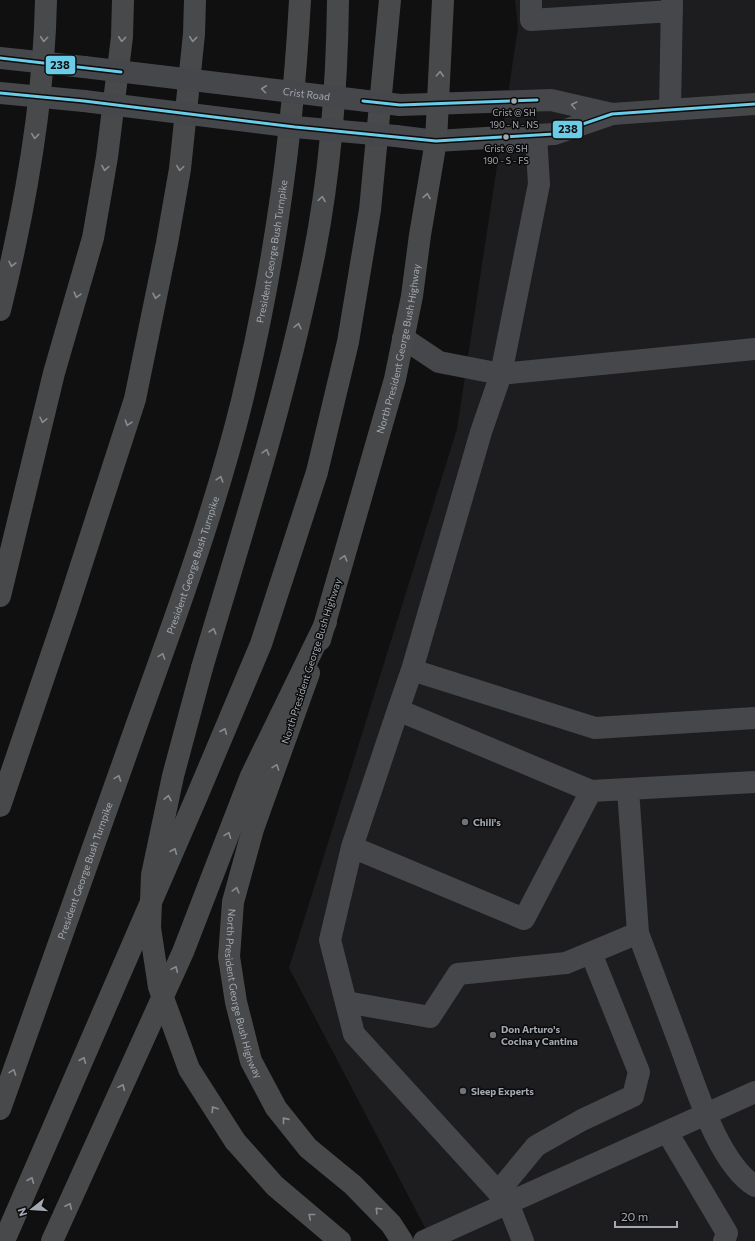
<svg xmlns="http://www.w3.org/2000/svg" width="755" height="1241" font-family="Commissioner,sans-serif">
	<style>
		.built { fill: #1d1d1f }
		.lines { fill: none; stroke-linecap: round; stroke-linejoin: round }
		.minor { stroke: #45474a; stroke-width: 22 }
		.major { stroke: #48494b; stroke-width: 22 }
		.highway { stroke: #48494a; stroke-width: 22 }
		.minor-bridge { stroke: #45474a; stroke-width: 22 }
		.highway-bridge { stroke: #48494a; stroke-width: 22 }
		.bus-1-casing { stroke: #0b0b0c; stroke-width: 6 }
		.bus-1 { stroke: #6bcce7; stroke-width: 3 }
		.oneway { stroke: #888c92 }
		.oneway2 { stroke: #878b92 }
		.bus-dot { fill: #a3a8b1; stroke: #0b0b0c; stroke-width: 1.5 }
		.poi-dot { fill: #707379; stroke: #0b0b0c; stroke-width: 1.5 }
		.labels { text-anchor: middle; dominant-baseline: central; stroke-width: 3; stroke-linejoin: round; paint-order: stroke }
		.bus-label { font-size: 9px; fill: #a3a8b1; stroke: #0b0b0c }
		.street-label { font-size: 10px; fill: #a3a8b1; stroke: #0b0b0c }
		.poi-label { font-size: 10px; font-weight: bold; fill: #a3a8b1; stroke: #0b0b0c; text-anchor: start }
		.line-badge { stroke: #0b0b0c; stroke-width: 1.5 }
		.pale-badge-label { font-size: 11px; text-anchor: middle; font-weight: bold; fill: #111 }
	</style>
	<rect width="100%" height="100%" fill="#101011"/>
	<path class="built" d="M515 0H755V1241H432L289 968 457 429 518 28Z"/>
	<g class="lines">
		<path class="minor" d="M531 0V20L672 11
			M0 58 84 67
			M0 93 84 101
			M400 105 551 100 612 114
			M670 110 672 0
			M536 135 539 184 501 374 481 432 412 670 595 728 755 718
			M396 136 436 141 554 134 612 114 755 104
			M403 338 439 362 501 374 755 349
			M398 710 412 670
			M591 791 524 919 352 847 398 710 591 791 755 782
			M352 847 330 940 354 1034 508 1203 523 1241
			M638 933C652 970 666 1008 680 1045 695 1085 718 1163 755 1186
			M346 1002 430 1017 458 974 566 963 638 933 628 789
			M667 1132 727 1233 724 1241
			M498 1192 536 1146 582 1120 633 1096 639 1072 591 953
			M424 1241 755 1092"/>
		<g class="major">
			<path d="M0 310C25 209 44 105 46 0"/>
			<path id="s1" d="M320 640 395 379 412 296 420 235 436 141 443 0"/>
			<path id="s2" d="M309 673 253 829 233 902 229 957 236 1002 251 1061 276 1108 308 1148 353 1185 391 1224 402 1241"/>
		</g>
		<g class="highway">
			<path d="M0 596 54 373 93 238 107 157 122 37 123 0"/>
			<path d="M202 668C241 536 283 405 311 270 329 185 337 87 338 0"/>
			<path d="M0 806 66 612 135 399 167 243 180 169 194 34 195 0"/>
			<path id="s3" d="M0 1109C46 980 92 850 138 721 176 616 215 510 242 401 274 269 293 135 300 0"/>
			<path d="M235 1141 275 1186 340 1241"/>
			<path d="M4 1241 197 796 261 644 317 472 348 342 370 210 390 0"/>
			<path d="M52 1241 183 952 251 776 326 622"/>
		</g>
		<g class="minor-bridge">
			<path id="s4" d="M84 67 400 105"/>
			<path d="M84 101 295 127 396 136"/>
		</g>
		<path class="highway-bridge" d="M202 668 173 776 152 875 150 928 159 987 189 1069 235 1141"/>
		<g class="bus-1-casing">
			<path id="bus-1" d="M0 58 121 72
				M0 93 84 101 295 127 436 141 554 134 612 114 755 104
				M363 101 400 105 537 100"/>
		</g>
		<use href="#bus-1" class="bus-1"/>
	</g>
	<defs><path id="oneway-chevron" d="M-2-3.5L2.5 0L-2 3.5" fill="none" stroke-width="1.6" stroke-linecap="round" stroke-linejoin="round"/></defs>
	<g class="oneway">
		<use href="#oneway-chevron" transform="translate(44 39) rotate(95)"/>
		<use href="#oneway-chevron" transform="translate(122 39) rotate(95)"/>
		<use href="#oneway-chevron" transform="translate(193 39) rotate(96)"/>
		<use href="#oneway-chevron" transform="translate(440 74) rotate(-87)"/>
		<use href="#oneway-chevron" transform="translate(35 136) rotate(96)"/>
		<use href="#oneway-chevron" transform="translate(105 168) rotate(100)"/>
		<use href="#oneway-chevron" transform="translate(180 168) rotate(98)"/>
		<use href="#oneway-chevron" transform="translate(427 196) rotate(-80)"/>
		<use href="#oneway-chevron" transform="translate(322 199) rotate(-81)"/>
		<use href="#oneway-chevron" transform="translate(12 264) rotate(104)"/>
		<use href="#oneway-chevron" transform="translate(77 295) rotate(106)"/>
		<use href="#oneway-chevron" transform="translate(156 296) rotate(102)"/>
		<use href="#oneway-chevron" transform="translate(298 326) rotate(-77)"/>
		<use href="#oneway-chevron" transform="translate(43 420) rotate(103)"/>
		<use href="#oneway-chevron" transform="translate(128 423) rotate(108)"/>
		<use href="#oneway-chevron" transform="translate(266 452) rotate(-74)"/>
		<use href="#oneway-chevron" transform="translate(220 479) rotate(-73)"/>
		<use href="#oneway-chevron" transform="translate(344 558) rotate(-74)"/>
		<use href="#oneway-chevron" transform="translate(213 631) rotate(-74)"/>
		<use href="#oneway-chevron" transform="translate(162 656) rotate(-70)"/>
		<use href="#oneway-chevron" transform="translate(224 731) rotate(-67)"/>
		<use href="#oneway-chevron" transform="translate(276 767) rotate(-70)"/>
		<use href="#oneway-chevron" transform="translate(118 778) rotate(-70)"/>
		<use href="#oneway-chevron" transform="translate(168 798) rotate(-78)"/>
		<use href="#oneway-chevron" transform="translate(228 835) rotate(-69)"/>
		<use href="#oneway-chevron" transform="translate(174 851) rotate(-67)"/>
		<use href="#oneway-chevron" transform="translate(236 890) rotate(-75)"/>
		<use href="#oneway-chevron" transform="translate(175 969) rotate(-66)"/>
		<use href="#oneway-chevron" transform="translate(83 1060) rotate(-67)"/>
		<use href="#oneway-chevron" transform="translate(13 1072) rotate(-70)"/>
		<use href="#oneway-chevron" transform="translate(122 1087) rotate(-66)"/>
		<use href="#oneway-chevron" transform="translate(214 1109) rotate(-123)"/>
		<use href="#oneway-chevron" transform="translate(285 1120) rotate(-129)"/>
		<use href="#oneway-chevron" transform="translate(31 1180) rotate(-67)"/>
		<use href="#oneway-chevron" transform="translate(69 1206) rotate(-65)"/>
		<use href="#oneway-chevron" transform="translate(378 1210) rotate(-135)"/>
		<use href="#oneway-chevron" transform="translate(311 1216) rotate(-141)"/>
	</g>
	<g class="oneway2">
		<use href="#oneway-chevron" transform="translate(264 89) rotate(-173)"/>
		<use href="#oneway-chevron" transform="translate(574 105) rotate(-166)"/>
	</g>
	<g class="bus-dot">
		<circle cx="514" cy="101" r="3.5"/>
		<circle cx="506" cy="137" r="3.5"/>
	</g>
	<g class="poi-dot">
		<circle cx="465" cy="822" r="4"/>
		<circle cx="493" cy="1035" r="4"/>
		<circle cx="463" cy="1091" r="4"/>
	</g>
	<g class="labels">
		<g class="bus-label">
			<text x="514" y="112">Crist @ SH<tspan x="514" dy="12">190 - N - NS</tspan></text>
			<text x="506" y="148">Crist @ SH<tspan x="506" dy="12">190 - S - FS</tspan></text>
		</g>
		<g class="street-label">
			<text stroke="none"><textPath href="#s4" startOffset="224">Crist Road</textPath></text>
			<text stroke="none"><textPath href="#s3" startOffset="901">President George Bush Turnpike</textPath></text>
			<text stroke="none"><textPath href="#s1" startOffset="302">North President George Bush Highway</textPath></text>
			<text stroke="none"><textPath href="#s3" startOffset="577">President George Bush Turnpike</textPath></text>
			<text transform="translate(311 661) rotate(-72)">North President George Bush Highway</text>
			<text stroke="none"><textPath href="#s3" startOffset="253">President George Bush Turnpike</textPath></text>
			<text stroke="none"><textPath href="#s2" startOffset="335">North President George Bush Highway</textPath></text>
		</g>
		<g class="poi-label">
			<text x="473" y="822">Chili's</text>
			<text x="501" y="1029">Don Arturo's<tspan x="501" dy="12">Cocina y Cantina</tspan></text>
			<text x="471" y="1091">Sleep Experts</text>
		</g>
	</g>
	<g class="line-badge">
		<rect x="45" y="55" width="31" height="20" rx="4" fill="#6bcce7"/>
		<rect x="552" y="120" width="31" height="19" rx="4" fill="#6bcce7"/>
	</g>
	<g class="pale-badge-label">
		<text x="60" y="69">238</text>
		<text x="568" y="133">238</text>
	</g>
	<g transform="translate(32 1209) rotate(253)" stroke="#0b0b0c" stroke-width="3" paint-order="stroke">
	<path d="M0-3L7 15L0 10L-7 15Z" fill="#a3a8b1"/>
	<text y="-6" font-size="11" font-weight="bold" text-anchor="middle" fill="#a3a8b1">N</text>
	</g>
	<path d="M615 1221v6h62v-6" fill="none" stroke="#a3a8b1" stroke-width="2"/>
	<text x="621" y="1221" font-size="12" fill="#a3a8b1" stroke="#0b0b0c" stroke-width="3" paint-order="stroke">20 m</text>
</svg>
